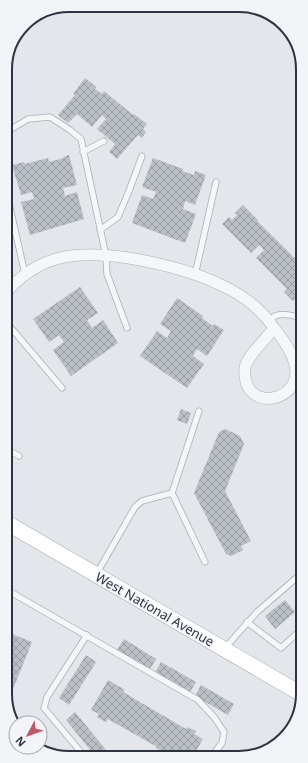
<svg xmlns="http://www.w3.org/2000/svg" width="308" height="763" font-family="'Noto Sans',sans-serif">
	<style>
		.building { fill: url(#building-cross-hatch) }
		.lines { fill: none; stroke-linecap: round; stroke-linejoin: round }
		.service-casing { stroke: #a9adb4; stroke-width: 7 }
		.minor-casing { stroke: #a9adb4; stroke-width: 12 }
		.secondary-casing { stroke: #a9adb4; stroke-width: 16 }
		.service { stroke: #f5f6f8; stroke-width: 5.5 }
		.minor { stroke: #f5f6f8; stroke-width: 11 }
		.secondary { stroke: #fff; stroke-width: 15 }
		.labels { text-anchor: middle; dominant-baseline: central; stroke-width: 3; stroke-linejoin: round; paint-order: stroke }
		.street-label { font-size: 13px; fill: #2d3440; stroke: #f2f4f7 }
		.rim { fill: none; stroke: #2d3440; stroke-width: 2 }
	</style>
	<defs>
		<pattern id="building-cross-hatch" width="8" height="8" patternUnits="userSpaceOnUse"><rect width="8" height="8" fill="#bbbfc6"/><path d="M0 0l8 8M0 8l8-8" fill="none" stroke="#989ca2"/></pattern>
	</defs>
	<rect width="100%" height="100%" fill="#e3e6ea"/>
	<path class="building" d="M85 78 96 87 95 89 102 94 104 91 133 115 134 114 147 124 143 129 146 132 142 138 138 135 117 159 109 152 115 144 97 129 106 119 102 115 92 127 77 114 68 123 58 115 75 95 73 94Z
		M69 155 77 185 63 188 65 196 77 192 84 219 30 235 21 202 34 199 32 192 21 195 12 165 24 162 25 164 48 158 49 162 64 158 63 157Z
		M153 158 183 169 182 171 194 175 195 171 206 175 195 205 185 201 183 209 196 214 185 243 132 223 142 195 153 199 156 192 142 187Z
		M243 205 258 220 257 221 302 265V288L298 291 300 294 293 301 284 292 287 289 256 258 264 250 259 245 251 253 222 224 229 217 232 220 237 215 235 213Z
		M80 287 98 313 87 320 92 328 103 320 118 343 71 376 53 350 64 342 59 335 49 342 33 319Z
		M177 298 203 316 202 318 213 326 214 324 224 330 207 356 197 349 193 356 204 364 187 388 140 356 157 331 167 338 171 331 160 324Z
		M181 409 191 413 187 424 177 420Z
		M225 429 240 436 244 444 225 491 251 541 241 546 243 550 231 556 226 554 194 493 219 432Z
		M285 600 295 612 275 629 265 616Z
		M7 632 32 642 7 704Z
		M303 637V656L295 651Z
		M124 639 156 659 150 669 117 650Z
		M86 655 96 662 69 705 59 698Z
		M161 662 196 682 190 692 155 673Z
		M108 680 125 690 123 692 186 729 187 727 196 731 194 734 203 739 193 756H170L156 748 157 747 108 719 106 722 97 717 99 714 91 710Z
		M201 685 234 704 228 715 195 696Z
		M75 712 107 751 101 757H96L66 720Z"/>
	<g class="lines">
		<g class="service-casing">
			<path id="service" d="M5 133 8 131 28 119 50 117 70 130 81 139 106 256 107 274 127 328
				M83 152 104 141
				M6 190 25 274
				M100 230 118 217 129 191 142 156
				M195 275 216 182
				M269 321C271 320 273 317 275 316 281 313 295 315 302 319
				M6 322 62 388
				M6 449 19 456
				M172 493 205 562
				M97 573 135 507 142 501 172 493 199 411
				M7 590 198 700 214 717 224 732 222 743 212 756
				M247 622 281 648 303 628
				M224 649 257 612 302 573
				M85 757 44 708 47 697 87 635"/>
		</g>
		<g class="minor-casing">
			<path id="minor" d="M6 293C19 277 36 265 56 259 102 246 189 267 231 290 248 299 263 312 274 328
				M274 328C283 339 292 351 295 365 303 399 254 411 246 382 245 377 244 372 245 367 249 354 266 339 274 328Z"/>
		</g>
		<g class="secondary-casing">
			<path id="secondary" d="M7 523 303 695"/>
		</g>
		<use href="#service" class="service"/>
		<use href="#minor" class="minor"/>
		<use href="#secondary" class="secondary"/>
	</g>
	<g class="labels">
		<g class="street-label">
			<text transform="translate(155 609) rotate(30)">West National Avenue</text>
		</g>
	</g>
	<path d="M0 0H308V763H0ZM69 12H239A57 57 0 0 1 296 69V694A57 57 0 0 1 239 751H69A57 57 0 0 1 12 694V69A57 57 0 0 1 69 12Z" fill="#f2f4f7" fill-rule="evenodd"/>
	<path class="rim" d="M69 12H239A57 57 0 0 1 296 69V694A57 57 0 0 1 239 751H69A57 57 0 0 1 12 694V69A57 57 0 0 1 69 12Z"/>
	<g transform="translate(28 735) rotate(229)"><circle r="19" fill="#f2f4f7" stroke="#a3a7ae"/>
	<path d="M0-3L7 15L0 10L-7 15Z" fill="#c15666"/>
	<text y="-6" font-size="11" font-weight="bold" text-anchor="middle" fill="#2d3440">N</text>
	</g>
</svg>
